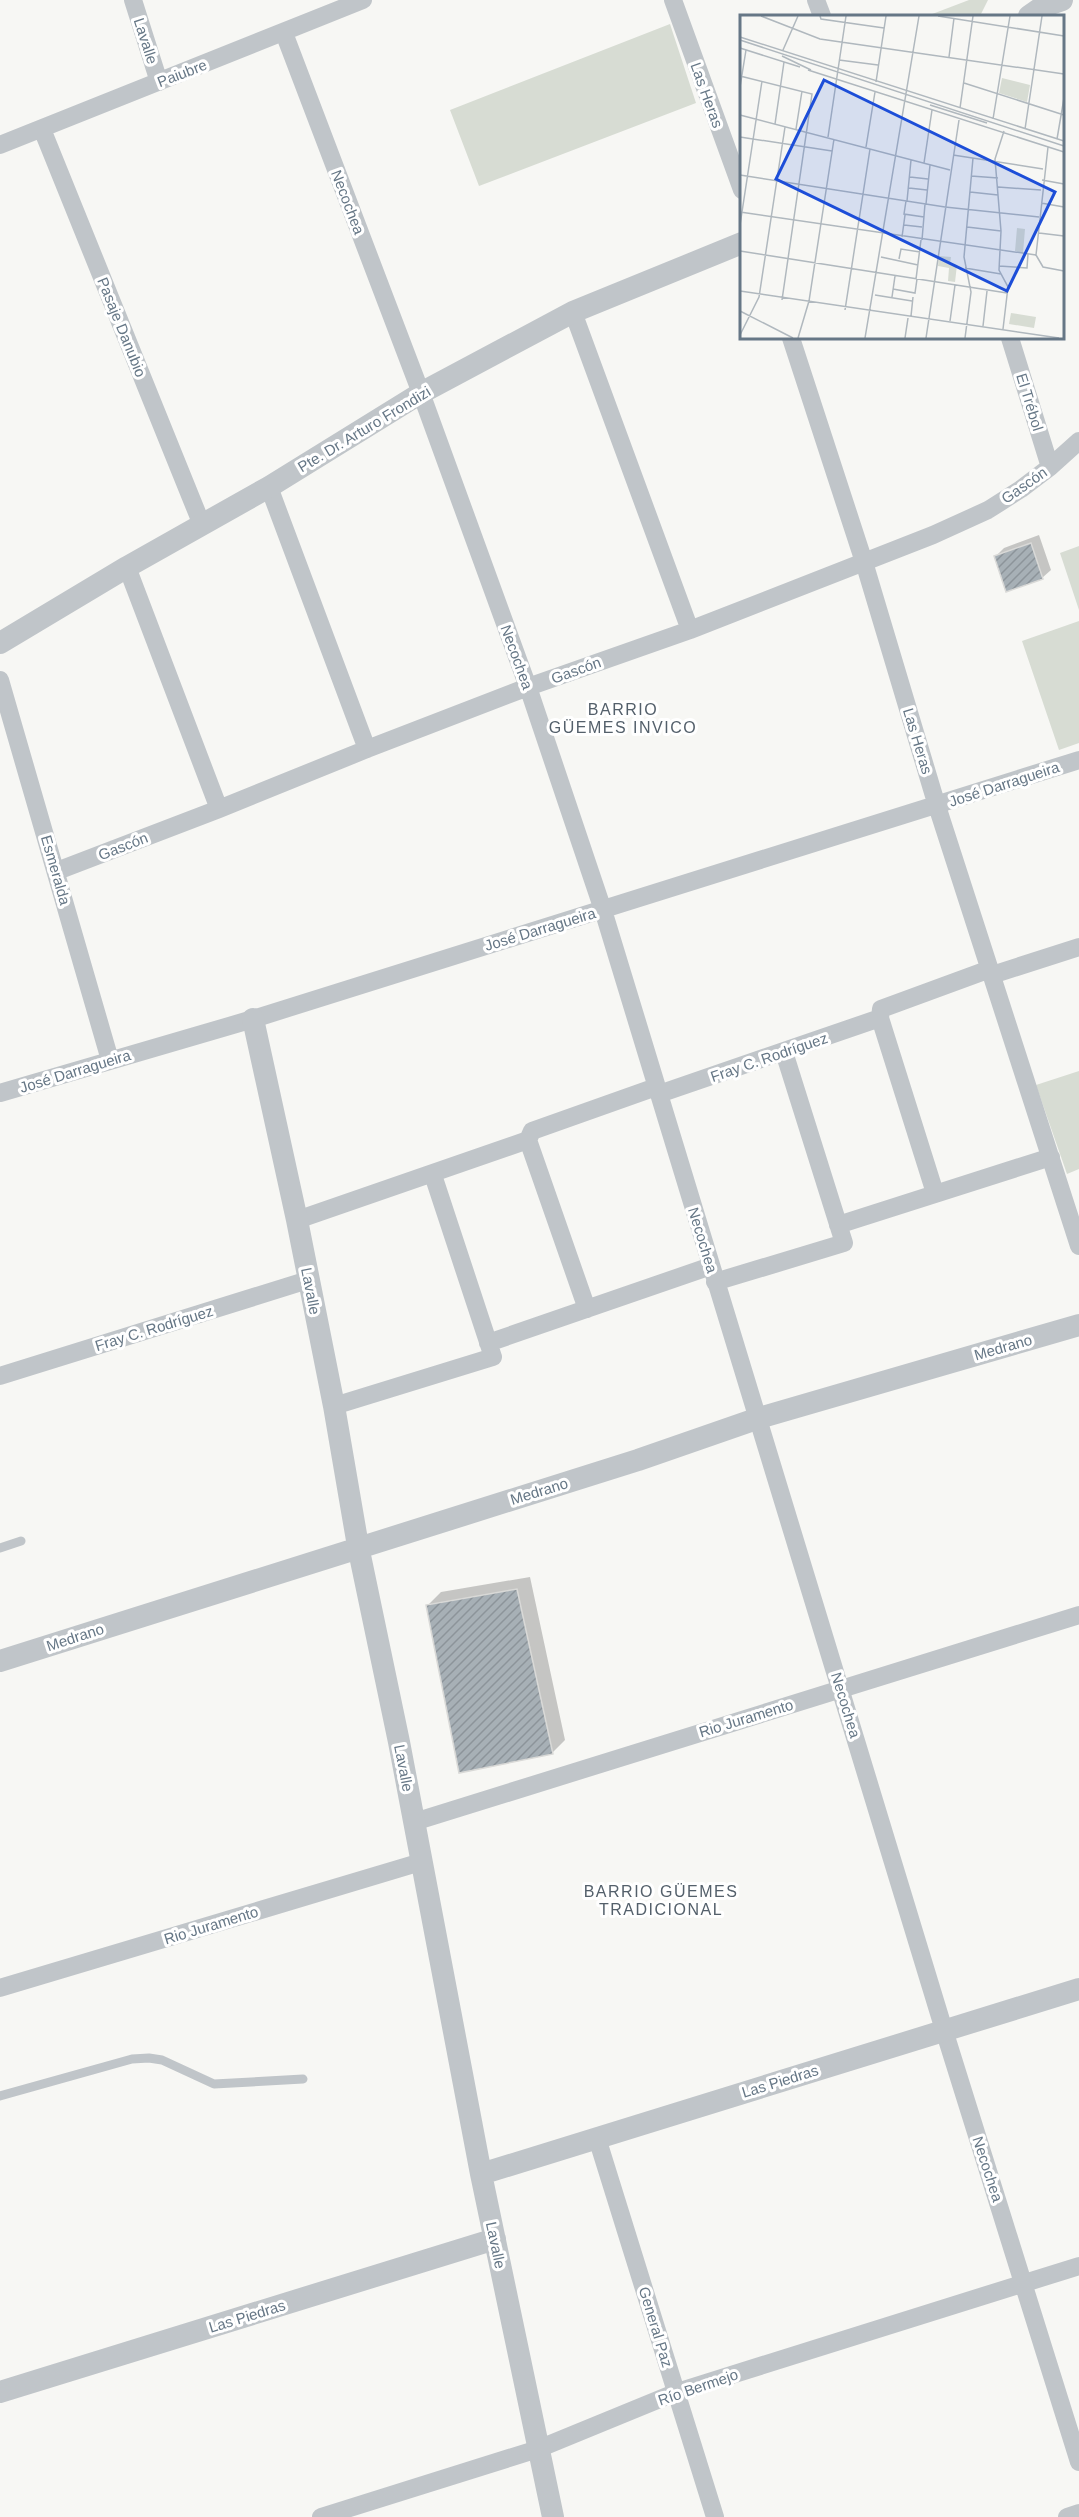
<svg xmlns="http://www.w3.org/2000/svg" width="1079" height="2517" font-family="Arial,sans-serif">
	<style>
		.green { fill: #d7dcd3 }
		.shadow { fill: #0003 }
		.building { fill: url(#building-hatch); stroke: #d9d9d7; stroke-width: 1.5 }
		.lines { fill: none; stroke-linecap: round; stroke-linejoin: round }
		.service { stroke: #c0c5c9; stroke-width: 9 }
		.minor { stroke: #c0c5c9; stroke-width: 18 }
		.tertiary { stroke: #c0c5c9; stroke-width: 22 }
		.labels { text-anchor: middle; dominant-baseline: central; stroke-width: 6; stroke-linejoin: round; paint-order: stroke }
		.street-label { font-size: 15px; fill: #667786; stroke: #fff }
		.neighbourhood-label { font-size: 16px; letter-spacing: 1.5px; fill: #54606b; stroke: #fff }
		.inset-road { fill: none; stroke: #b0b8be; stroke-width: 1.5 }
		.view { fill: #1d4ed8; fill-opacity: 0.15; stroke: #1d4ed8; stroke-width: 3 }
		.inset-edge { fill: none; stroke: #667786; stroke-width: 3 }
	</style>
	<defs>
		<pattern id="building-hatch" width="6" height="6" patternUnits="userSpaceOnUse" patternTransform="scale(1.5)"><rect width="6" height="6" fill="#a7b0b6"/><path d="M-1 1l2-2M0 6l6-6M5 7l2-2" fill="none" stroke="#8c949a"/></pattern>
	</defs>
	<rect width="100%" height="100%" fill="#f7f7f4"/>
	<path class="green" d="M969 0H988L980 16H927Z
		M670 24 696 103 479 186 450 110Z
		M1079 546V610L1060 553Z
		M1079 621V743L1059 750 1022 641Z
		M1079 1071V1169L1067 1174 1036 1085Z"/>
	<path class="shadow" d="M1039 535 1051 570 1042 578 996 556 1004 548Z
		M530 1577 565 1740 552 1753 428 1605 441 1592Z"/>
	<path class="building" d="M1031 543 1043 579 1006 592 994 556Z
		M517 1589 553 1754 459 1773 426 1605Z"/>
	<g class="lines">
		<path class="service" d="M0 1548 21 1541
			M0 2096 132 2059 149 2058 162 2060 214 2084 303 2079"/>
		<path class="minor" d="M133 0 159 82
			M673 0 742 190
			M816 0 822 16
			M284 33 421 393 528 687 603 910 944 2030 1079 2462
			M42 129 202 525
			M0 145 363 0
			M573 312 690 630
			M791 338 864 562 937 806 1079 1246
			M1010 338 1050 467
			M269 487 367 749
			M127 567 219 809
			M0 680 110 1060
			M57 871 219 809 367 749 528 687 690 630 933 535 988 510 1021 489 1050 467 1079 441
			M992 975 1079 947
			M0 1093 253 1019 1079 760
			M659 1094 880 1018
			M935 1193 880 1018 881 1009 990 969
			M297 1220 528 1140
			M838 1225 1051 1157
			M715 1282 844 1243 784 1052
			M587 1309 528 1140 532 1131 656 1087
			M488 1343 711 1266
			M0 1376 308 1280
			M334 1406 493 1357 433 1175
			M414 1822 1079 1615
			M0 1988 421 1862
			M597 2138 715 2517
			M321 2517 538 2449 677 2392 1079 2266
			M1067 2517 1079 2513"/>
		<path class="tertiary" d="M1029 16 1042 7 1062 0
			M0 643 127 567 269 487 421 393 573 312 742 243
			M253 1019 297 1220 334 1406 358 1546 399 1742 481 2174 553 2517
			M0 1661 638 1460 759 1418 1079 1325
			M481 2174 1079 1989
			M0 2392 495 2239"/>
	</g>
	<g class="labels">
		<g class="street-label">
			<text transform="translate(146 41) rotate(72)">Lavalle</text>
			<text transform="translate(182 73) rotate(-21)">Paiubre</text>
			<text transform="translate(707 95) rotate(70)">Las Heras</text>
			<text transform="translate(348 202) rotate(69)">Necochea</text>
			<text transform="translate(122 327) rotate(68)">Pasaje Danubio</text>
			<text transform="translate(1030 402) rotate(73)">El Trébol</text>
			<text transform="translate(364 429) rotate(-31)">Pte. Dr. Arturo Frondizi</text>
			<text transform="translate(1024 485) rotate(-35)">Gascón</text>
			<text transform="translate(517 657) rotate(70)">Necochea</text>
			<text transform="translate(576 670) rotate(-20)">Gascón</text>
			<text transform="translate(918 741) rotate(73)">Las Heras</text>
			<text transform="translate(1004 784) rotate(-18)">José Darragueira</text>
			<text transform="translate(123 846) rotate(-21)">Gascón</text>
			<text transform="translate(56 870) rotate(74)">Esmeralda</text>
			<text transform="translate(540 929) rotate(-17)">José Darragueira</text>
			<text transform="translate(769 1057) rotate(-19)">Fray C. Rodríguez</text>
			<text transform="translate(75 1071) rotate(-17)">José Darragueira</text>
			<text transform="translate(703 1240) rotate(73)">Necochea</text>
			<text transform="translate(311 1291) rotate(79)">Lavalle</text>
			<text transform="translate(154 1328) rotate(-17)">Fray C. Rodríguez</text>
			<text transform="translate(1003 1347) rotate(-16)">Medrano</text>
			<text transform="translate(539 1491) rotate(-17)">Medrano</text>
			<text transform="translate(75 1637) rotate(-18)">Medrano</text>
			<text transform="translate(846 1705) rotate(73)">Necochea</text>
			<text transform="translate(746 1718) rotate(-17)">Rio Juramento</text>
			<text transform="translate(404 1768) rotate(79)">Lavalle</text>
			<text transform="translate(211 1925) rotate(-17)">Rio Juramento</text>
			<text transform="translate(780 2081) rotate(-17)">Las Piedras</text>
			<text transform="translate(988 2169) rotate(72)">Necochea</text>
			<text transform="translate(496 2245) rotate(78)">Lavalle</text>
			<text transform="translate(247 2316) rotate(-17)">Las Piedras</text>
			<text transform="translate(656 2327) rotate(73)">General Paz</text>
			<text transform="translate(698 2387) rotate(-19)">Río Bermejo</text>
		</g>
		<g class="neighbourhood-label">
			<text x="623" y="709">BARRIO<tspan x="623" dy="18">GÜEMES INVICO</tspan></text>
			<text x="661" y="1891">BARRIO GÜEMES<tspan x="661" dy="18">TRADICIONAL</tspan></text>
		</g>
	</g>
	<g transform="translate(740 15)">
		<rect width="324" height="324" fill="#f7f7f4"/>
		<path d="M262 63 290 70 287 87 259 78ZM277 213 285 214 283 238 275 236ZM199 241 211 242 210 249 217 250 215 267 208 266 209 253 198 251ZM271 298 296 302 294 313 269 309Z" fill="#d7dcd3"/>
		<path class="inset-road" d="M21 1 80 24 324 59M80 1 81 4 144 13M198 1 324 21M0 22 324 126M0 25 324 131M0 33 60 52M43 35 58 1M42 41 71 55M209 42 214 3M99 45 138 50M68 55 324 137M0 61 72 79 42 285M136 67 146 1M224 68 324 100M0 72 6 35M190 90 247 108M220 93 233 1M0 100 210 155M253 104 270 1M35 109 44 47M56 114 62 76M285 114 302 1M0 122 92 136M88 122 106 1M317 124 324 83M126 132 135 77M213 140 303 154M184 148 192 95M0 160 205 192 299 202M231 161 258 163M170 162 188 164M302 165 324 169M258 172 301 175M169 173 187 175M230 177 258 180M166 186 164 199 184 202M167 186 171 145M301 188 324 192M186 189 190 150M0 197 296 240M0 210 22 66M164 210 182 212M227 212 261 216M299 218 324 221M162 222 165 200M182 225 185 189M0 236 267 278M296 240 308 132M296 240 303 252 324 256M141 242 178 250M159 244 161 234 180 237M259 251 287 253 288 239M225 253 261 259M176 264 181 225M153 274 175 278 177 264M0 276 319 323M135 280 172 286M152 282 155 261M105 295 130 134M0 296 53 323M171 301 173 282M210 306 215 270M243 311 247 276M263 314 268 272 259 255 261 216 255 144 264 116M0 320 19 282 45 112M58 323 69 286 94 124M125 323 179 1M165 323 168 303M186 323 219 105M225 323 231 277 224 242 233 143"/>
		<path class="view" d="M84 65 315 177 267 276 36 164Z"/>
		<rect width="324" height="324" class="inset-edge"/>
	</g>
</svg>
